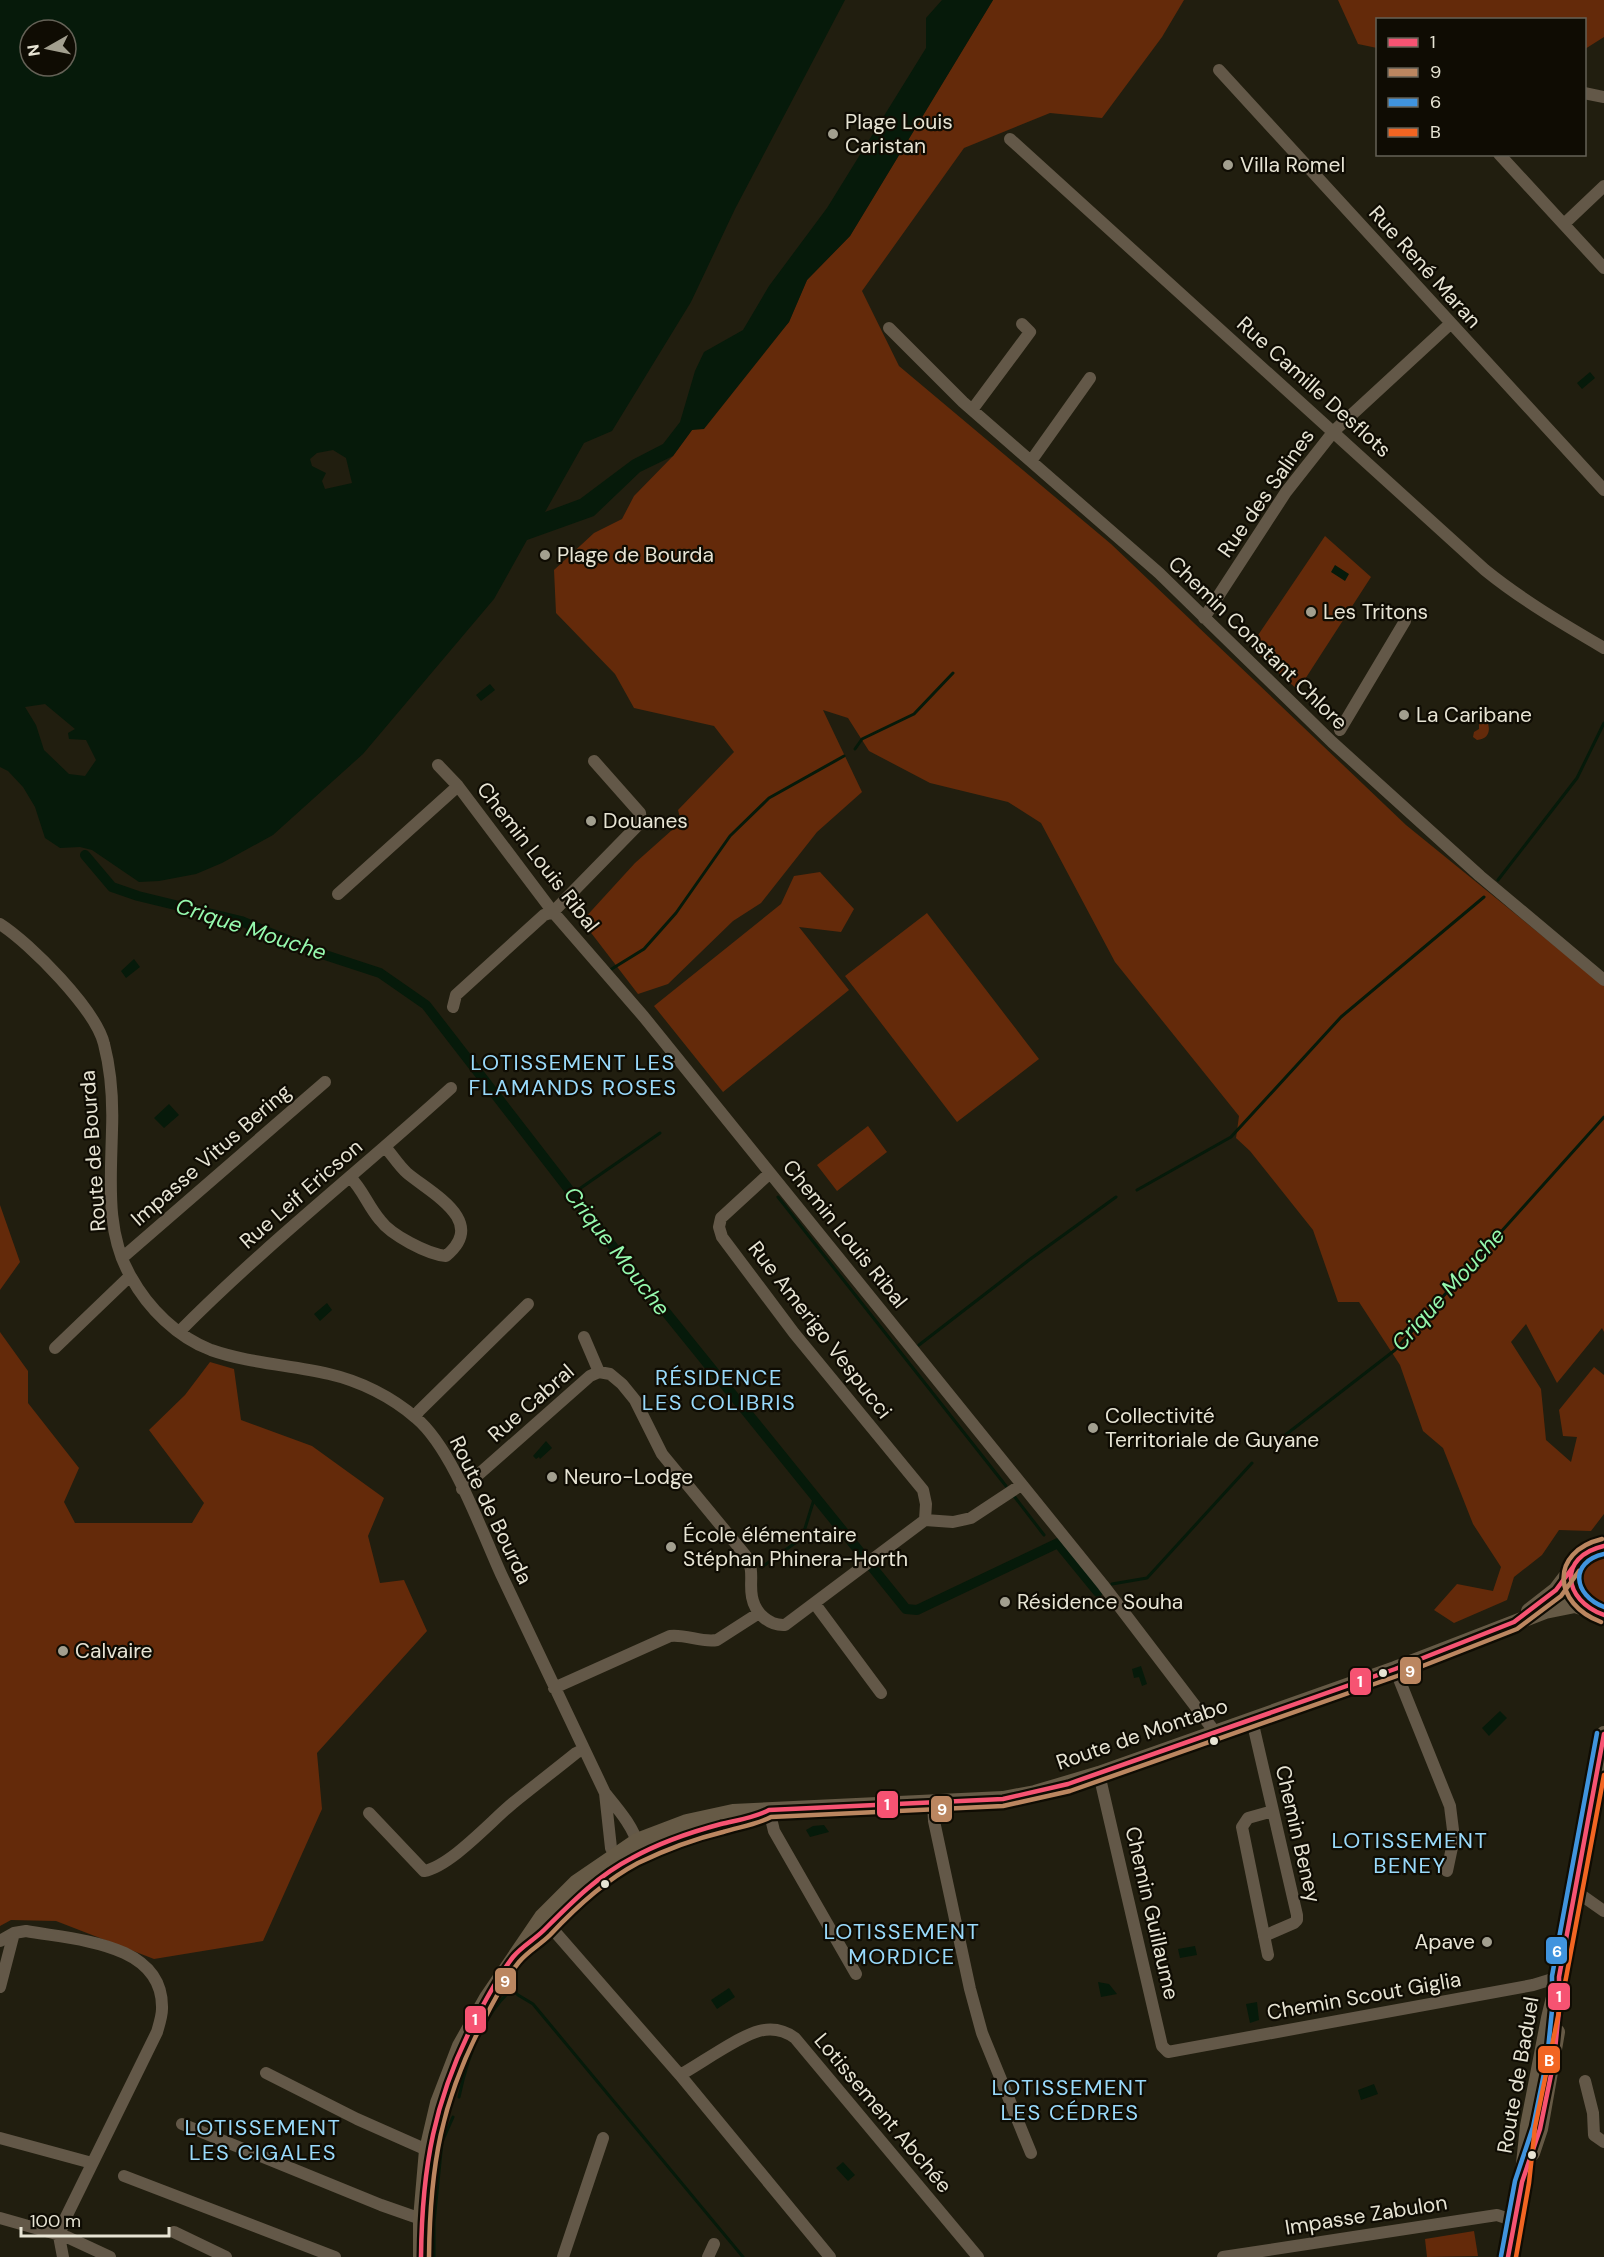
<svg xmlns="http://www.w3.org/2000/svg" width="1604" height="2257" font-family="'DM Sans',sans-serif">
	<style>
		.green { fill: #642a0a }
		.water { fill: #061a0a; fill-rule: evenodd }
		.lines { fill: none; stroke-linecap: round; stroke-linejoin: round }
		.stream { stroke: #061a0a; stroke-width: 3 }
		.canal { stroke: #061a0a; stroke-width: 10 }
		.street { stroke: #635848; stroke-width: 12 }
		.secondary { stroke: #665a46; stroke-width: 16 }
		.bus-1-casing { stroke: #0f0c03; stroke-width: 9 }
		.bus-2-casing { stroke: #0f0c03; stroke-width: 9 }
		.bus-3-casing { stroke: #0f0c03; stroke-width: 9 }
		.bus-4-casing { stroke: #0f0c03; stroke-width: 9 }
		.bus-1 { stroke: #f65372; stroke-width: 4.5 }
		.bus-2 { stroke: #bb8660; stroke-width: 4.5 }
		.bus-3 { stroke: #4094de; stroke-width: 4.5 }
		.bus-4 { stroke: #f26522; stroke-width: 4.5 }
		.poi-dot { fill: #a29f8f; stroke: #0f0c03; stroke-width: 2 }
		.bus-dot { fill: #e7e4d4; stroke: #0f0c03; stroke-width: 2 }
		.labels { text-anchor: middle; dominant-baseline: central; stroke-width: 4.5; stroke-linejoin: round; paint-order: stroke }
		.poi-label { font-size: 21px; fill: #e7e4d4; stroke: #0f0c03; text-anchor: start }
		.street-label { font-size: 21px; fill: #e7e4d4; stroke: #0f0c03 }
		.water-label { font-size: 22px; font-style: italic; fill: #95f9ae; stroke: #0f0c03 }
		.neighbourhood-label { font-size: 22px; letter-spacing: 1.5px; fill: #99dafb; stroke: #0f0c03 }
		.line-badge { stroke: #0f0c03; stroke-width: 2 }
		.badge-label { font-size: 16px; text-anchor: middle; font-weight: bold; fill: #fff }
	</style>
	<rect width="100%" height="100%" fill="#211e0f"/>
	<path class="green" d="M993 0H1184L1162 37 1102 118 1050 113 964 148 862 291 899 366 1111 544 1406 825 1604 986V1332L1602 1328 1557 1383 1526 1324 1511 1342 1541 1389 1546 1440 1571 1462 1577 1437 1563 1436 1559 1410 1594 1367 1604 1375V1514L1591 1531 1559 1530 1542 1555 1514 1577 1507 1600 1454 1623 1434 1610 1457 1584 1493 1591 1501 1567 1473 1524 1443 1448 1423 1431 1400 1365 1359 1302H1338L1313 1230 1250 1151 1236 1138 1239 1116 1115 962 1041 823 1008 802 930 783 869 751 848 718 823 710 862 792 817 832 761 903 733 921 668 984 638 994 582 921 635 863 681 822 678 810 734 752 714 726 634 708 615 674 556 613 554 570 594 533 622 519 634 496 673 456 692 430 789 322 807 280 850 236Z
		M1338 0H1604V37L1585 49 1584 20H1378L1377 48 1358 44Z
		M1325 536 1371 577 1298 690 1250 647Z
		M1482 720 1487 721C1491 730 1489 739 1477 740L1473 737 1474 732 1479 729V724Z
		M820 872 854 909 841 932 799 927 849 990 723 1092 654 1006 781 904 794 876Z
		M927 913 1039 1059 957 1122 845 976Z
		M868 1126 887 1152 837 1191 817 1165Z
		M0 1205 20 1262 0 1290Z
		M0 1332 28 1371V1403L79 1468 64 1502 75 1523H192L204 1503 149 1430 185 1395 210 1362 234 1369 241 1420 312 1446 384 1498 368 1536 380 1583 404 1580 427 1631 317 1753 322 1809 263 1941 154 1959 56 1921 11 1920 0 1926Z
		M1604 1554V1606C1574 1600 1573 1559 1604 1554Z
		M1474 2231 1478 2256 1427 2257 1425 2239Z"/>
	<path class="water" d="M0 0H845L735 209 691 302 612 431 584 443 545 512 580 499 632 460 663 444 680 422 695 371 704 352 743 330 769 286 827 208 926 48V18L942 0H993L850 236 807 280 789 322 704 429 692 430 673 456 640 472 594 516 527 540 494 599 363 754 273 835 222 863 196 874 159 881 139 882 92 850 80 847 60 848 45 838 35 807 23 787 8 771 0 767ZM30 30H66V66H30ZM333 450 346 458 352 483 325 489 322 481 326 473 312 466 310 459 317 453ZM45 704 75 729 68 733 69 739 86 740 96 760 85 776 69 774 44 750 36 725 25 707Z
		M1590 372 1595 378 1582 389 1577 383Z
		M1335 565 1349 574 1345 581 1331 572Z
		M490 684 495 690 481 701 476 695Z
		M134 959 140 967 126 978 121 971Z
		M169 1104 179 1115 164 1128 154 1118Z
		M327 1303 332 1310 320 1321 314 1314Z
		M546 1441 552 1448 540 1459 539 1457 536 1459 533 1456Z
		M1141 1666 1147 1684 1142 1686 1139 1677 1134 1678 1132 1669Z
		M1500 1711 1507 1718 1489 1736 1482 1728Z
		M824 1825 829 1832 810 1837 806 1830 813 1826Z
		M1195 1946 1197 1955 1180 1958 1178 1949Z
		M1098 1982 1109 1984 1117 1994 1101 1997Z
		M729 1988 735 1997 717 2009 711 2000Z
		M1257 2002 1259 2020 1250 2023 1246 2004Z
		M1374 2084 1378 2094 1361 2100 1358 2090Z
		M843 2162 855 2175 848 2181 836 2168Z"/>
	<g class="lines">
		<path class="stream" d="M855 749 862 739 914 714 953 673
			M1498 880 1577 778 1604 723
			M610 970 644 949 676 913 730 836 769 798 844 756
			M1137 1190 1231 1137 1341 1017 1484 897
			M572 1194 660 1133
			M778 1197 1006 1486
			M919 1345 1029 1260 1116 1197
			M1275 1443 1395 1350 1604 1117
			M1014 1496 1044 1535
			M762 1567 802 1538 815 1496
			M1112 1584 1147 1578 1252 1463
			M459 2097C467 2058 482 2016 512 1989L518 1995 533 2004 743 2257
			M434 2257V2222L442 2142 453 2117"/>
		<path class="canal" d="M85 855 112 887 138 896 241 921 322 954 380 973 426 1005 618 1253 906 1609 917 1610 1058 1543 1098 1592"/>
		<path class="street" d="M1219 70 1604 490
			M1584 93 1604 97
			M1010 139 1485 570C1522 600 1563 624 1604 648
			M1499 154 1604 268
			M1564 224 1604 186
			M889 328 963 402 1159 573 1332 742 1480 876 1604 980
			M972 410 1030 332 1022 324
			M1031 461 1090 378
			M1204 618 1286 492 1334 431 1450 324
			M1340 730 1405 621
			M438 765 458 786 553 912 644 1017 1103 1585 1215 1732
			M338 894 458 786
			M0 924C30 943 96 1010 104 1044 111 1071 113 1103 112 1130 111 1179 105 1233 131 1277 148 1308 177 1337 211 1350 248 1363 290 1365 329 1374 360 1381 392 1397 416 1418 452 1448 481 1530 501 1574 535 1647 571 1720 605 1793 618 1809 634 1827 639 1848
			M453 1007 456 995 544 915 553 912 641 822 640 813 594 761
			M770 1173 721 1218 719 1227 722 1237 794 1333 923 1490 926 1504 925 1520
			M350 1177C363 1190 368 1206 380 1220 391 1235 427 1254 446 1256 488 1221 432 1194 407 1173 399 1166 393 1156 386 1148
			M122 1258 325 1082
			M179 1332C265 1245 361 1170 451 1088
			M584 1337 599 1372 610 1374 622 1384 635 1400 662 1454 746 1556C755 1571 749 1582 752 1597 755 1613 769 1626 785 1625L925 1520 953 1522 971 1518 1021 1485
			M55 1348 130 1276
			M415 1417 419 1411 528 1304
			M462 1489 590 1376 599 1372
			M815 1604 881 1693
			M1395 1669 1450 1806 1454 1838 1447 1871
			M554 1688 670 1636C686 1634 702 1643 717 1640L759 1613
			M1252 1720 1297 1915V1920L1294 1923 1264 1936
			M1099 1774 1162 2046 1168 2052 1533 1985 1559 1977
			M605 1793 611 1848 619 1861
			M933 1803 934 1821 970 1989 982 2033 1031 2153
			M769 1810 774 1831 856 1974
			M369 1813 424 1871C451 1866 491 1821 513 1803 534 1786 555 1770 576 1753L584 1749
			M1574 1890 1604 1911
			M542 1917 680 2075 830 2257
			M0 1941 14 1933 26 1931C74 1940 164 1942 162 2009 162 2016 159 2025 157 2032L66 2217 59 2236 63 2257
			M1268 1955 1242 1827 1248 1818 1273 1811
			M0 1987 14 1933
			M266 2073 357 2119 427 2150
			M680 2075C700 2064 739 2036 759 2031 771 2028 784 2030 795 2038L978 2257
			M1585 2081 1593 2113 1594 2135 1604 2142
			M182 2124 381 2205 421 2219
			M0 2138 92 2163
			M124 2176 335 2257
			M0 2218 67 2237 110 2257
			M174 2232 226 2257
			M563 2257 603 2138
			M708 2257 714 2244
			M1223 2257 1497 2215 1515 2221"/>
		<path class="secondary" d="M1604 1546C1561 1549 1560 1606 1604 1615
			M1529 1611 1556 1590 1572 1569
			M567 1907C611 1865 661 1842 719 1825
			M1532 2153 1540 2129 1557 2032
			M421 2257V2219L427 2150 438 2103 460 2046 487 1998 542 1917 577 1882 637 1841 687 1822 733 1812 1003 1799 1035 1793 1099 1774 1395 1669 1545 1611 1575 1605 1585 1608
			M1508 2257 1522 2182 1528 2126 1549 2018 1559 1977 1604 1734"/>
		<g class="bus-1-casing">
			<path id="bus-1" d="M1604 1546C1557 1557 1563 1600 1604 1615
				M421 2257C422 2167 434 2100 475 2020 487 1998 498 1976 513 1957 522 1946 534 1940 544 1930 571 1903 597 1876 632 1858 659 1843 691 1832 721 1824 738 1820 754 1818 769 1810L1003 1799 1068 1784 1395 1669 1514 1622 1556 1590 1573 1567
				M1508 2257 1522 2182 1540 2129 1554 2060 1559 2010V1977L1604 1734"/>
		</g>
		<g class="bus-2-casing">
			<path id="bus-2" d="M1601 1622C1553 1604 1549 1552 1602 1539
				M429 2257C430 2166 441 2101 484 2020 494 2000 505 1979 519 1962 528 1951 540 1945 550 1935 576 1907 604 1881 638 1863 665 1850 694 1839 723 1832 739 1827 756 1825 771 1817L1003 1806 1070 1791 1397 1676 1517 1629 1561 1596 1579 1571"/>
		</g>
		<g class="bus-3-casing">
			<path id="bus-3" d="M1604 1554C1569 1562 1573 1595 1604 1607
				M1501 2256 1515 2181 1533 2127 1547 2059 1552 2010V1976L1597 1733"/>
		</g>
		<g class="bus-4-casing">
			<path id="bus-4" d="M1516 2257 1529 2183 1535 2127 1566 1978 1604 1775"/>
		</g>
		<use href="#bus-1" class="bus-1"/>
		<use href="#bus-2" class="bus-2"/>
		<use href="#bus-3" class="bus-3"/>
		<use href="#bus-4" class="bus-4"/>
	</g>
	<g class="poi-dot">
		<circle cx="833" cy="134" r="6"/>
		<circle cx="1228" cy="165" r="6"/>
		<circle cx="545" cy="555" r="6"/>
		<circle cx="1311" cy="612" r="6"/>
		<circle cx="1404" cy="715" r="6"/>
		<circle cx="591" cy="821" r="6"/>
		<circle cx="1093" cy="1428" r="6"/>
		<circle cx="552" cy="1477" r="6"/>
		<circle cx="671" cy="1547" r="6"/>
		<circle cx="1005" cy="1602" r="6"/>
		<circle cx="63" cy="1651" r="6"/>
		<circle cx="1487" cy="1942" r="6"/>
	</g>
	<g class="bus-dot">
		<circle cx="1383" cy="1673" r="5"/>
		<circle cx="1214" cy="1741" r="5"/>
		<circle cx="605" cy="1884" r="5"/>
		<circle cx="1532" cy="2155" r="5"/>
	</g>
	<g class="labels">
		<g class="poi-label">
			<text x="845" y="122">Plage Louis<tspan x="845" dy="24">Caristan</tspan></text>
			<text x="1240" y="165">Villa Romel</text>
			<text x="557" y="555">Plage de Bourda</text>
			<text x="1323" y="612">Les Tritons</text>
			<text x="1416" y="715">La Caribane</text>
			<text x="603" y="821">Douanes</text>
			<text x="1105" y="1416">Collectivité<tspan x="1105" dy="24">Territoriale de Guyane</tspan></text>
			<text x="564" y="1477">Neuro-Lodge</text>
			<text x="683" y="1535">École élémentaire<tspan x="683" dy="24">Stéphan Phinera-Horth</tspan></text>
			<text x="1017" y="1602">Résidence Souha</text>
			<text x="75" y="1651">Calvaire</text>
			<text x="1475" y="1942" text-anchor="end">Apave</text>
		</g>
		<g class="street-label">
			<text transform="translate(1425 267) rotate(48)">Rue René Maran</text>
			<text transform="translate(1314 387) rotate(42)">Rue Camille Desflots</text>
			<text transform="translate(1266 493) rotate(-55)">Rue des Salines</text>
			<text transform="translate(1258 643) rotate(44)">Chemin Constant Chlore</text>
			<text transform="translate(538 857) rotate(52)">Chemin Louis Ribal</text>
			<text transform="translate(93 1151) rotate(-94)">Route de Bourda</text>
			<text transform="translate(211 1155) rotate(-41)">Impasse Vitus Bering</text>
			<text transform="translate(301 1194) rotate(-41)">Rue Leif Ericson</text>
			<text transform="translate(845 1234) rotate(51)">Chemin Louis Ribal</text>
			<text transform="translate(820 1330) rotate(52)">Rue Amerigo Vespucci</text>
			<text transform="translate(531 1403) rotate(-41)">Rue Cabral</text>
			<text transform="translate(491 1510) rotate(64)">Route de Bourda</text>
			<text transform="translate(1142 1734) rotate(-19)">Route de Montabo</text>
			<text transform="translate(1298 1834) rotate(77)">Chemin Beney</text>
			<text transform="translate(1152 1913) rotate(77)">Chemin Guillaume</text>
			<text transform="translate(1364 1996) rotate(-10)">Chemin Scout Giglia</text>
			<text transform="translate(1518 2075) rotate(-80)">Route de Baduel</text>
			<text transform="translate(883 2113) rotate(50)">Lotissement Abchée</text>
			<text transform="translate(1366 2215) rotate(-9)">Impasse Zabulon</text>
		</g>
		<g class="water-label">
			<text transform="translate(251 929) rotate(18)">Crique Mouche</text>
			<text transform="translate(617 1251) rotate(52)">Crique Mouche</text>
			<text transform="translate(1448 1289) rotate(-48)">Crique Mouche</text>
		</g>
		<g class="neighbourhood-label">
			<text x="573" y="1062">LOTISSEMENT LES<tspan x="573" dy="25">FLAMANDS ROSES</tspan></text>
			<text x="719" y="1377">RÉSIDENCE<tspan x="719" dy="25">LES COLIBRIS</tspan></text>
			<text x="1410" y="1840">LOTISSEMENT<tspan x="1410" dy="25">BENEY</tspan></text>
			<text x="902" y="1931">LOTISSEMENT<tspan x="902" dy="25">MORDICE</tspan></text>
			<text x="1070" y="2087">LOTISSEMENT<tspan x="1070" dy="25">LES CÉDRES</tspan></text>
			<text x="263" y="2127">LOTISSEMENT<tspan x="263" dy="25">LES CIGALES</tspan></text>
		</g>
	</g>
	<g class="line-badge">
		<rect x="1399" y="1656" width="23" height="29" rx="6" fill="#bb8660"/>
		<rect x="1349" y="1667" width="23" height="29" rx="6" fill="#f65372"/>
		<rect x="876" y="1790" width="23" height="29" rx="6" fill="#f65372"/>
		<rect x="930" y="1795" width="23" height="28" rx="6" fill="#bb8660"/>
		<rect x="1545" y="1936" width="23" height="29" rx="6" fill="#4094de"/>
		<rect x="494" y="1967" width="23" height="28" rx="6" fill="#bb8660"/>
		<rect x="1547" y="1982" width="24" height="29" rx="6" fill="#f65372"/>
		<rect x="464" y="2005" width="23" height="29" rx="6" fill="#f65372"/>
		<rect x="1537" y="2045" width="24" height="29" rx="6" fill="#f26522"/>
	</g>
	<g class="badge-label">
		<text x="1410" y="1677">9</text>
		<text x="1360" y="1687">1</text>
		<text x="887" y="1810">1</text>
		<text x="942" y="1815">9</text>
		<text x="1557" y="1957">6</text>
		<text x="505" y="1987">9</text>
		<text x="1559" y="2002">1</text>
		<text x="475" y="2025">1</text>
		<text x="1549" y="2066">B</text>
	</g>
	<rect x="1376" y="18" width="210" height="138" fill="#0f0c03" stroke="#656257" stroke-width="1.5"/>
	<rect x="1388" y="38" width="30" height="9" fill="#f65372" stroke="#656257" stroke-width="1.5"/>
	<text x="1430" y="48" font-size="18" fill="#e7e4d4">1</text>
	<rect x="1388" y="68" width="30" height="9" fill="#bb8660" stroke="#656257" stroke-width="1.5"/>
	<text x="1430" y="78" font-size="18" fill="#e7e4d4">9</text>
	<rect x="1388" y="98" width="30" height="9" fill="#4094de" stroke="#656257" stroke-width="1.5"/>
	<text x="1430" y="108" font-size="18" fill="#e7e4d4">6</text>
	<rect x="1388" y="128" width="30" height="9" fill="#f26522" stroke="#656257" stroke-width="1.5"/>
	<text x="1430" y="138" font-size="18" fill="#e7e4d4">B</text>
	<g transform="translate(48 48) rotate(261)"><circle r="28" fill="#0f0c03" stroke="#656257" stroke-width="1.5"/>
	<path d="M0-4.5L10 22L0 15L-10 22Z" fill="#a29f8f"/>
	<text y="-9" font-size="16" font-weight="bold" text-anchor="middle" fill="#e7e4d4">N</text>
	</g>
	<path d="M21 2227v9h148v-9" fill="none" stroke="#e7e4d4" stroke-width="3"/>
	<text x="30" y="2227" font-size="18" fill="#e7e4d4" stroke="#0f0c03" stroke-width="4.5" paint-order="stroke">100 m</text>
</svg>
